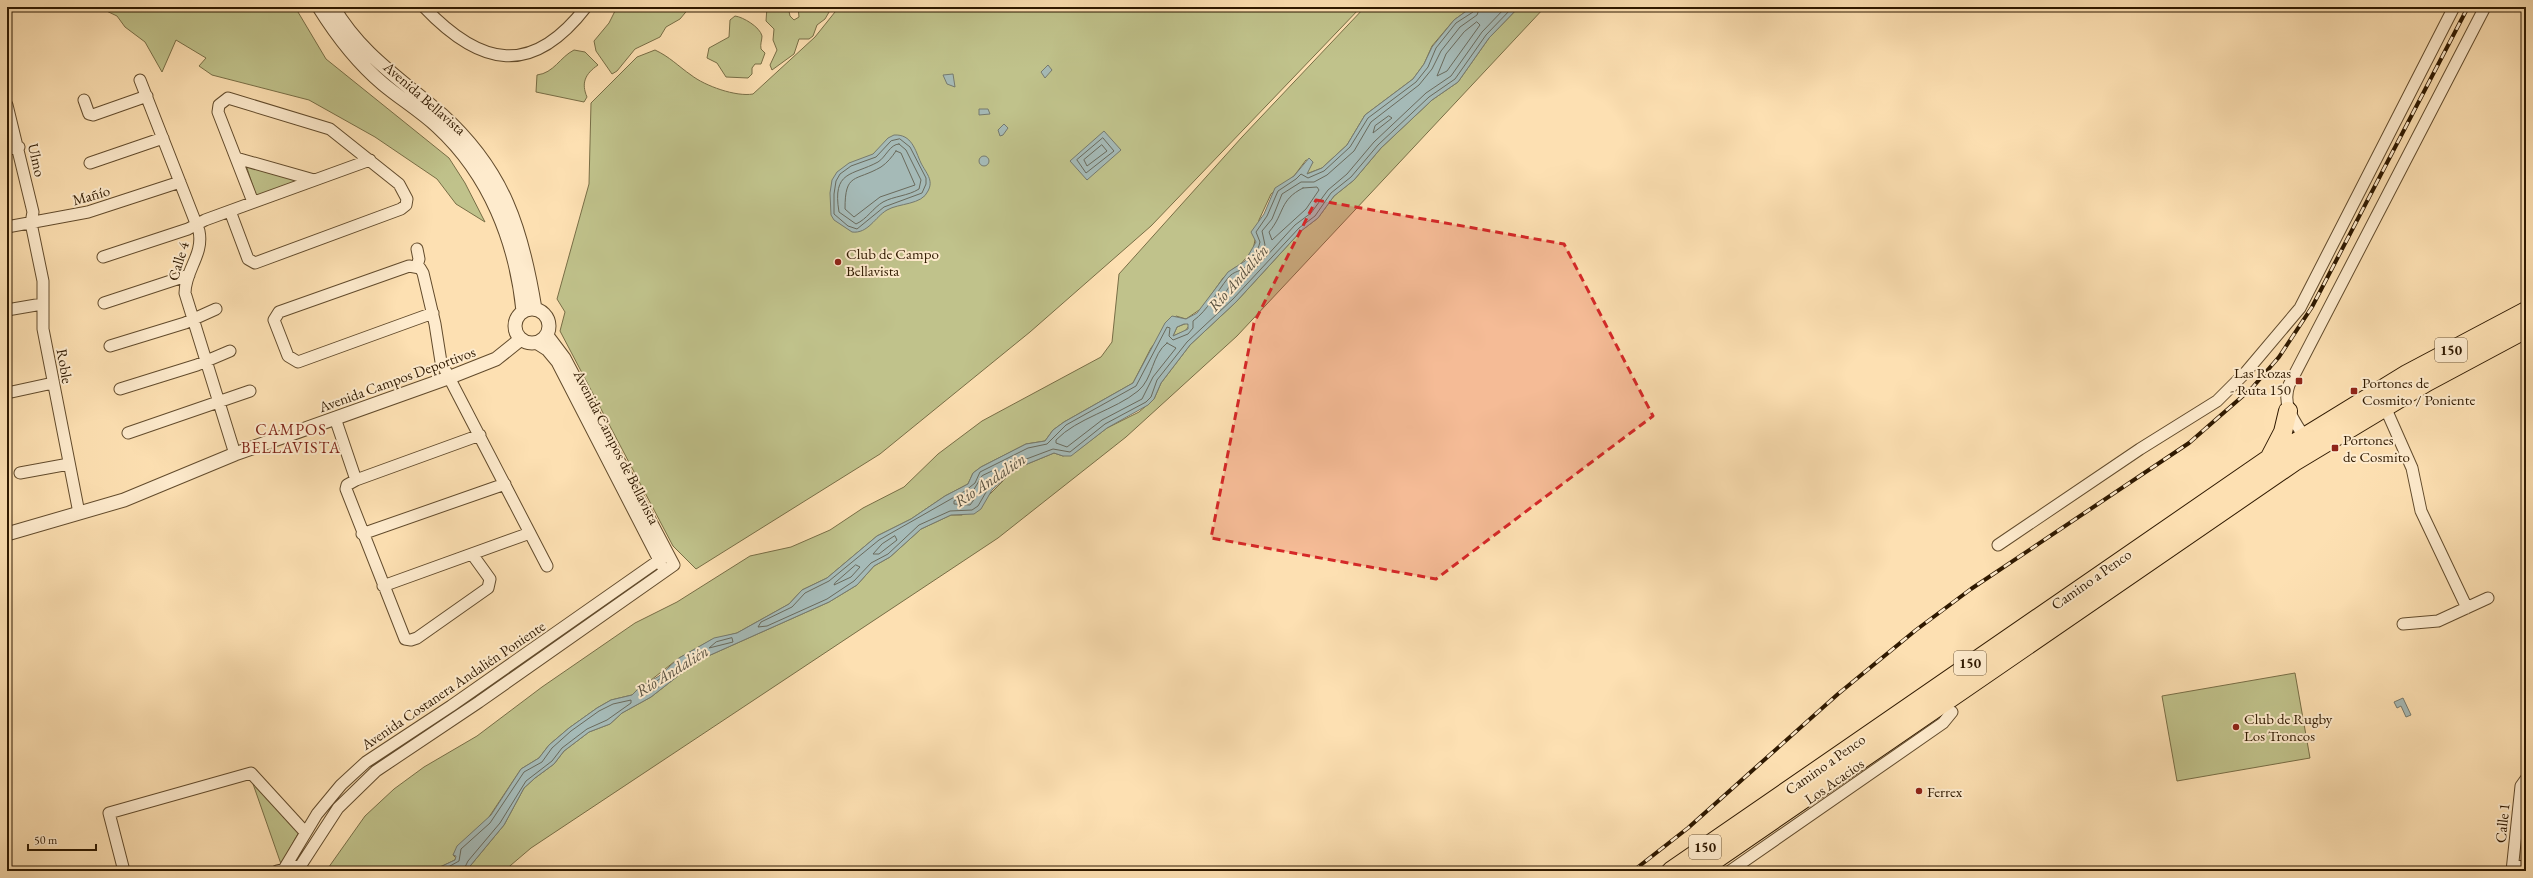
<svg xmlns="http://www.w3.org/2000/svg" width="2533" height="878" font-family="'EB Garamond',serif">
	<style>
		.green { fill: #c0c28b; stroke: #786e46 }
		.water { fill: #a5bab7; stroke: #767a6e; fill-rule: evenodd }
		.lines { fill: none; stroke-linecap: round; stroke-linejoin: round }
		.shore { stroke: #6a6a5c; stroke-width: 1 }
		.minor-casing { stroke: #624b2c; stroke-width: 13 }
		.tertiary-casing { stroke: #624b2c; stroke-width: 15 }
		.trunk-casing { stroke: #2f1900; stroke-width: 20 }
		.minor { stroke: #feebcd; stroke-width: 11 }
		.tertiary { stroke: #feebcd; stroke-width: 13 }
		.trunk { stroke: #fde0b2; stroke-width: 18 }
		.rail-casing { stroke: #2f1900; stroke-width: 4 }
		.rail { stroke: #feebcd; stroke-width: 2.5; stroke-dasharray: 8; stroke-linecap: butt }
		.marked { fill: #d62828; fill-opacity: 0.2; stroke: #d62828; stroke-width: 3; stroke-dasharray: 8 5; stroke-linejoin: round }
		.poi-dot { fill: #8f2418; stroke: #feebcd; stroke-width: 1.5 }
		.labels { text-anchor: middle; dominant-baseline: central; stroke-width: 4; stroke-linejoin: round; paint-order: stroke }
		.shield { fill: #feebcd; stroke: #6d583e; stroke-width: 1 }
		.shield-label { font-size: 14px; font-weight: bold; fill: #2f1900 }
		.street-label { font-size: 15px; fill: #2f1900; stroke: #feebcd }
		.poi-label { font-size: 15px; fill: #2f1900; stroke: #feebcd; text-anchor: start }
		.water-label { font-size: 16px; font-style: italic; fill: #585140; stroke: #feebcd }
		.neighbourhood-label { font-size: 16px; letter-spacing: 1px; fill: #7a1f14; stroke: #feebcd }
	</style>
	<rect width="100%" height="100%" fill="#fde0b2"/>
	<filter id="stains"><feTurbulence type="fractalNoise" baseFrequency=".005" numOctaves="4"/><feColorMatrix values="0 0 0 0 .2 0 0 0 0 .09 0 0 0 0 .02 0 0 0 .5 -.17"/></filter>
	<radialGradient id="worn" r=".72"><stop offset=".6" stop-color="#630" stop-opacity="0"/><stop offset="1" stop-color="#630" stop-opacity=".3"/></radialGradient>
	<path class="green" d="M98 7H295L326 59 449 158 465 183 485 222 456 204 437 179 375 137 309 100 212 75 199 66 206 58 176 40 162 72 145 42 125 27 117 16Z
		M617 7H690L680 19 666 27 660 37 635 49 617 71 612 74 596 51 594 41 609 23Z
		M767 7H788L790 16 794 20 799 17 798 7H832L825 19 817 25 813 36 809 39H799L794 54 772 70 770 65 777 50 773 40 774 29 766 21Z
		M839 7H1361L1151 226 1030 332 880 454 696 569 673 546 560 331 565 312 557 299 589 184 591 103 637 57 655 50C670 57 678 66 691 75 705 86 736 97 753 94L815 37Z
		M1365 7H1472L1454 20 1432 46 1424 64 1413 79 1365 115 1347 145 1322 168 1306 174 1313 162 1306 160 1294 176 1271 194 1259 220 1253 250 1239 266 1234 268 1223 278 1202 308 1186 319 1176 316 1151 348 1133 383 1064 422 1053 430 1045 441 1026 444 981 467 973 473 968 484 945 496 911 519 877 536 827 578 802 590 789 604 737 633 711 640 679 658 632 695 611 700 597 708 569 728 549 745 539 758 521 769 487 820 465 840 453 855 456 858 455 860 440 867 427 870 403 871 386 867 377 871H326L365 816 394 789 424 767 477 736 542 687 635 623 677 602 750 556 791 547 830 530 863 508 904 487 938 454 982 421 1101 357 1112 342 1119 274 1242 137Z
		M1519 7H1545L1237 336 1126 437 998 538 531 848 504 871H466L504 825 524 788 535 778 554 764 564 751 589 732 610 724 622 713 651 697 697 661 829 602 857 585 874 566 890 557 921 529 951 515H962L988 496 1015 469 1054 453 1063 456 1078 450 1107 428 1139 412 1154 399 1161 383 1190 345 1236 302 1301 231 1318 218 1334 196 1354 180 1381 148 1432 100 1458 82 1489 38Z
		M735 16C743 17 760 27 762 36 762 40 760 44 761 49L765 53 761 64H755L752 68V74L748 78 726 77 717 63 707 58 709 48 729 37 730 20Z
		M574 50 585 52 598 65C585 74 581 83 587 97L584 102 536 92 537 75C554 73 560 57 574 50Z
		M246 165 300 181 256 196Z
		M1187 323 1189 326 1185 331 1173 336 1177 327Z
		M2295 673 2310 758 2177 781 2162 696Z
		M252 781 299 832 281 864Z"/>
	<path class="water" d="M1472 7H1519L1489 38 1458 82 1432 100 1381 148 1354 180 1334 196 1318 218 1301 231 1236 302 1190 345 1161 383 1154 399 1148 405 1107 428 1071 456H1063L1054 453 1015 469 992 490 981 509 974 514 951 515 921 529 890 557 874 566 857 585 829 602 697 661 651 697 622 713 610 724 589 732 564 751 554 764 535 778 524 788 504 825 466 871H377L386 867 403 871 427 870 440 867 455 860 456 856 453 855 457 846 491 815 521 769 539 758 549 745 569 728 597 708 611 700 632 695 639 688 659 676 679 658 714 638 737 633 789 604 802 590 827 578 877 536 911 519 945 496 968 484 973 473 981 467 1026 444 1045 441 1053 430 1064 422 1133 383 1165 323 1172 316 1186 319 1197 313 1228 272 1245 261 1256 242 1251 232 1264 214 1275 188 1294 176 1309 158 1313 162 1307 174 1322 168 1347 145 1365 115 1413 79 1424 64 1432 47 1454 20ZM1184 324H1188V329L1173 336 1177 327Z
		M1048 65 1052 70 1045 78 1041 72Z
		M953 74 955 87 947 84 943 75Z
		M979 109H988L990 114 979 115Z
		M1004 124 1008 128 1003 135 1000 136 998 130Z
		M1104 131 1121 150 1087 180 1070 161Z
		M894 135C912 134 915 150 921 163 926 173 934 180 928 191 922 205 899 203 887 210 875 217 868 234 852 232L834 220 831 215 830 193 832 180 837 172 849 163 873 154 888 138Z
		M979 161a5 5 0 1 1 10 0a5 5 0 1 1-10 0Z
		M2403 698 2411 715 2406 717 2401 706 2397 708 2394 702Z"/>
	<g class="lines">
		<path class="shore" d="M1475 7 1473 12 1456 23 1436 48 1428 67 1416 82 1368 118 1350 147 1324 171 1308 178 1301 174 1296 179 1278 191 1267 216 1256 232 1260 242C1258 251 1250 265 1241 270 1236 272 1232 273 1228 278 1216 293 1208 310 1193 321V328L1188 334 1173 340 1169 336 1170 328 1167 327 1136 386 1066 425 1047 444 1028 448 980 472 975 483 965 491 879 540 829 581 805 593 792 607 761 622 758 627 767 626 827 599 854 581 871 563 888 554 919 525 950 511 972 510 978 506 989 487 1021 461 1053 449 1070 452 1105 424 1146 402 1151 397 1157 380 1187 342 1233 299 1299 228 1315 216 1331 193 1351 177 1378 145 1429 97 1455 79 1486 35 1513 7
			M1480 7 1477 15 1460 27 1441 51 1432 69 1419 85 1371 122 1354 151 1327 175 1314 182H1301L1282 194 1272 219 1262 231 1265 245 1250 271H1253L1295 225 1311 213 1328 190 1347 174 1374 142 1426 93 1451 76 1482 32 1506 7
			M1477 22 1480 25 1447 71 1437 76 1446 54 1464 32Z
			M1389 116 1392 118 1373 133 1375 126Z
			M1103 138 1114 151 1086 173 1077 160Z
			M900 139 910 147 926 178V184L922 193 884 207 857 229 848 226 834 214V194L836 181 840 174 851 166 876 157 891 141Z
			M899 144 906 150 921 180 919 189C908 196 894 196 883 202 873 208 867 219 856 224L839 212C832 170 852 176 878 162 886 157 890 144 899 144Z
			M1102 145 1107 151 1087 166 1084 160Z
			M896 151 901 153 915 185 880 197 854 217 845 209C845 172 855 182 881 167 887 163 892 157 896 151Z
			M1303 188 1317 187 1319 190 1306 209 1272 240 1269 232C1285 213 1279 200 1303 188Z
			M1245 273 1246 277 1222 302 1219 303 1234 279Z
			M1167 343 1176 348 1153 377 1142 399 1102 420 1067 447 1056 443V440C1077 418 1115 410 1138 391 1153 379 1152 354 1167 343Z
			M997 469 999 472 985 485 970 505 954 504V501L973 491 982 476Z
			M895 536 897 540 879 554H873L882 544Z
			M856 565 860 567 851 577 834 585 835 583Z
			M732 638 733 642 709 648 716 642Z
			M665 676 668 679C661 685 649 696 641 695L642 691Z
			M441 871 459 861 461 849 490 823 524 772 542 762 552 748 571 731 599 711 613 704 631 700V703L607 720 587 729 562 748 552 761 526 781 500 823 468 861 463 871"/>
		<g class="minor-casing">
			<path id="minor" d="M424 7C481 67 532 77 586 7
				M140 80 199 231C204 255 185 270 185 293L235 454
				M84 100 89 114 93 115 147 96
				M7 105 33 212 31 223 43 281V329L79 513
				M7 149 19 147
				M236 158 314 180
				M90 163 163 138
				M230 211 248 259 255 263 401 209 406 205 407 199 399 184 330 129 228 98 219 105 218 112 253 202
				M7 227 88 212 180 182
				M417 249 419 259 417 266
				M103 257 188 229 205 220 370 160
				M104 303 189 275
				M7 310 42 304
				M433 313 298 362 288 356 274 320 279 312 409 266 420 268 423 273 435 324 441 362 547 566
				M536 343 547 350 557 362 662 566
				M110 346 185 323 216 309
				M120 389 197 365 230 351
				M7 393 53 383
				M2385 407 2412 468 2421 511 2467 608
				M335 418 356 480
				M128 433 250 391
				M2307 441C2296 423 2281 407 2289 385L2485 7
				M20 473 69 464
				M362 534 505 484
				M1998 545 2140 449 2217 401 2246 372 2300 308 2454 7
				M472 554 490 579 488 588 417 638 411 640 405 639 346 489 347 485 356 480 480 435
				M383 586 530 533
				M2403 624 2438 621 2488 598
				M2513 866 2526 867
				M284 869 317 814 341 785 366 762 451 706 668 554
				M124 871 109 813 251 773 305 832
				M277 871 301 865 338 808 376 771 479 702 674 565 565 358 547 334
				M1730 871 1943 723 1952 712
				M2512 871 2521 786 2526 779"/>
		</g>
		<g class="tertiary-casing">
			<path id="tertiary" d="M319 7C337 36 357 62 383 84 401 99 421 111 438 127 490 175 516 242 523 311
				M333 7C361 55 401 79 442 115 504 171 522 229 535 309
				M515 326a17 17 0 1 1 34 0a17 17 0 1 1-34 0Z
				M7 534 124 500 235 454 448 378 496 359 521 339"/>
		</g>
		<g class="trunk-casing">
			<path id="trunk" d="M2270 457 2283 432 2288 411
				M1671 871 2270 458 2407 374 2526 311
				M1699 871 2294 462 2427 382 2526 329"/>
		</g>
		<use href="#minor" class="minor"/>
		<use href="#tertiary" class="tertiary"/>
		<use href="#trunk" class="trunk"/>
		<g class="rail-casing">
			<path id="rail" d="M1633 871 1688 828 1838 694 1916 630 1971 589 2189 443 2252 388 2279 357 2312 307 2468 7"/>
		</g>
		<use href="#rail" class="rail"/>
	</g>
	<path class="marked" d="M1316 200 1564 244 1653 416 1436 579 1211 538 1254 323Z"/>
	<g class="poi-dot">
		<circle cx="838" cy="262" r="4"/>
		<rect x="2295" y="377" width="8" height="8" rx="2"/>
		<rect x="2350" y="387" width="8" height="8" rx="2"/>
		<rect x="2331" y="444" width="8" height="8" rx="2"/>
		<circle cx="2236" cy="727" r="4"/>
		<circle cx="1919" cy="791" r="4"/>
	</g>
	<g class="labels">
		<g class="shield">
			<rect x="2435" y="338" width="32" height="24" rx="3"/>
			<rect x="1954" y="651" width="32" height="24" rx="3"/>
			<rect x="1689" y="835" width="32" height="24" rx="3"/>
		</g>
		<g class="shield-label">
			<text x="2451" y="350">150</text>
			<text x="1970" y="663">150</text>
			<text x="1705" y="847">150</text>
		</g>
		<g class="street-label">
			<text transform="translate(425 98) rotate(41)">Avenida Bellavista</text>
			<text transform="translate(37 160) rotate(77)">Ulmo</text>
			<text transform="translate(91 195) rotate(-16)">Mañío</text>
			<text transform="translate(178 261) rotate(-73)">Calle 4</text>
			<text transform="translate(65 366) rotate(80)">Roble</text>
			<text transform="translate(397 379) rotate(-20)">Avenida Campos Deportivos</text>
			<text transform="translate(617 447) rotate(63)">Avenida Campos de Bellavista</text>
			<text transform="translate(2091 579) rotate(-35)">Camino a Penco</text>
			<text transform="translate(453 685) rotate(-34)">Avenida Costanera Andalién Poniente</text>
			<text transform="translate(1825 764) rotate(-35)">Camino a Penco</text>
			<text transform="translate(1834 781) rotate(-35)">Los Acacios</text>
			<text transform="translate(2502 823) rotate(-84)">Calle 1</text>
		</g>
		<g class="poi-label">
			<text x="846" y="253">Club de Campo<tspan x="846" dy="17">Bellavista</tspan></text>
			<text x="2291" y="372" text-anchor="end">Las Rozas<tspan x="2291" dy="17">- Ruta 150</tspan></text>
			<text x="2362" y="382">Portones de<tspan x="2362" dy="17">Cosmito / Poniente</tspan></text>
			<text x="2343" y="439">Portones<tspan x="2343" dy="17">de Cosmito</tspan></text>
			<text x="2244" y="718">Club de Rugby<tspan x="2244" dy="17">Los Troncos</tspan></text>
			<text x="1927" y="791">Ferrex</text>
		</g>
		<g class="water-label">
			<text transform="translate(1238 278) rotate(-49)">Río Andalién</text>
			<text transform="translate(990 480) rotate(-34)">Río Andalién</text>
			<text transform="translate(672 671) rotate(-32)">Río Andalién</text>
		</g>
		<g class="neighbourhood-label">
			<text x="291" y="429">CAMPOS<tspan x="291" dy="18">BELLAVISTA</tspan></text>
		</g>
	</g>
	<rect width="2533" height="878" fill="none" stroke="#fde0b2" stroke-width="24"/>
	<rect x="8" y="8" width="2517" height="862" fill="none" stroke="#2f1900" stroke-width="2"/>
	<rect x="12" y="12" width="2509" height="854" fill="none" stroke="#2f1900"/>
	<path d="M28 844v6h68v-6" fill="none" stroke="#2f1900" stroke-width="2"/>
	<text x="34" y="844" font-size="12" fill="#2f1900" stroke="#feebcd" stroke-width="3" paint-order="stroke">50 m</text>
	<rect width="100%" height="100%" filter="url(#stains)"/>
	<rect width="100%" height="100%" fill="url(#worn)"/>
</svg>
